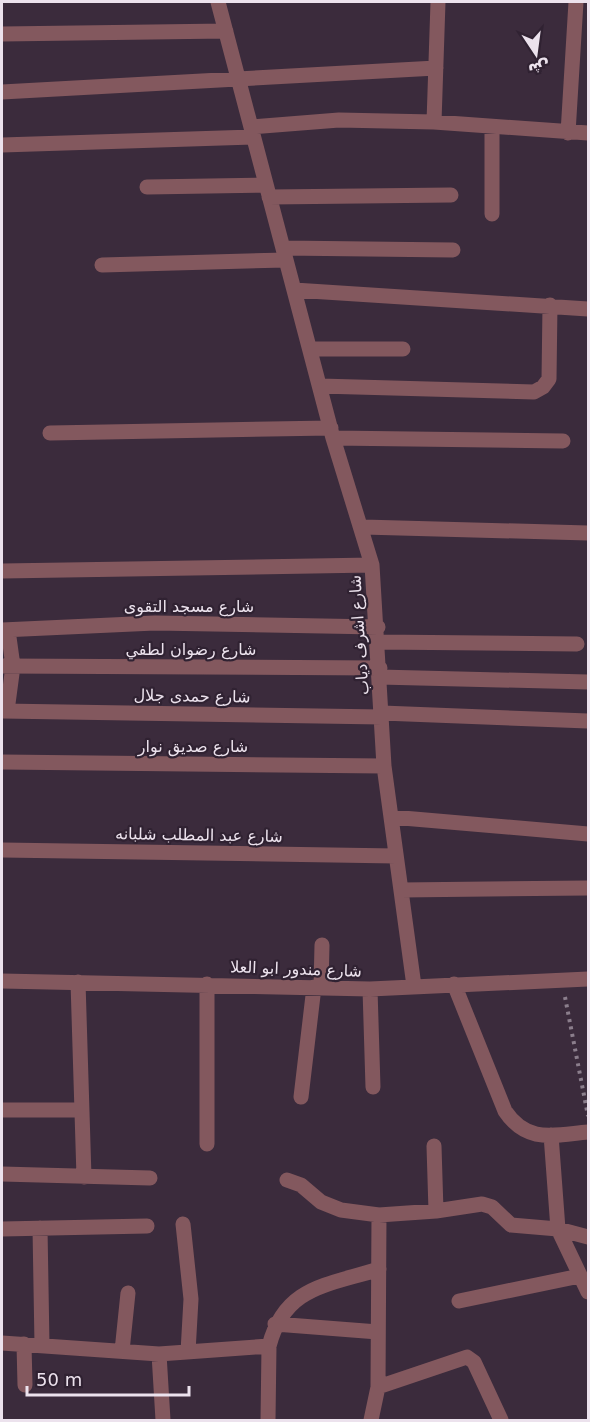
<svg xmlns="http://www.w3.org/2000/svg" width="590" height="1422" font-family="'DejaVu Sans',Cairo,sans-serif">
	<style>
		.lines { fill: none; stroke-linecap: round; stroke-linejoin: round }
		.path { stroke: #8b7e8c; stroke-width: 4; stroke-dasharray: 3 4.5; stroke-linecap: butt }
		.minor { stroke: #83585e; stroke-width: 15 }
		.labels { text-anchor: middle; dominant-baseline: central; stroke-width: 4.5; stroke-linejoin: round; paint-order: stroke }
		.street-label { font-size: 16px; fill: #ece2ed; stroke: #302232 }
	</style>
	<rect width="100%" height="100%" fill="#3b2b3c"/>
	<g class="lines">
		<path class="path" d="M565 997 588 1116"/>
		<path class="minor" d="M218 2 333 438 372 565 384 766 414 986
			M2 34 226 31
			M2 92 436 68
			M434 122 438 2
			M251 127 339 120 434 122 588 133
			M568 133 576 2
			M2 145 253 137
			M147 187 266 185
			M269 197 451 195
			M492 214V127
			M283 248 453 250
			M102 265 286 260
			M294 290 588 309
			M310 349H403
			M320 386 534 392 543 387 549 379 550 305
			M50 433 331 428
			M333 438 563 441
			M363 527 588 533
			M2 571 372 565
			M2 630 155 623 378 627
			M378 642 577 644
			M2 666 380 668
			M379 677 588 682
			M2 711 382 717
			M7 711 13 666 8 630
			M382 713 588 721
			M2 762 384 766
			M391 817 588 834
			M2 850 396 856
			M401 890 588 888
			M2 981 370 989 588 979
			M78 982 84 1177
			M454 984 505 1111C527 1144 554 1135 588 1132
			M321 987 322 945
			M370 989 373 1087
			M301 1097 314 987
			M2 1110H81
			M551 1135 558 1229 588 1292
			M207 1144V984
			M434 1146 436 1211
			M2 1174 150 1178
			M287 1180 301 1185 321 1202 341 1210 379 1215 436 1211 482 1204 492 1207 511 1225 558 1229 588 1237
			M183 1224 191 1299 188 1352
			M40 1228 42 1345
			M2 1229 147 1226
			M459 1301 580 1276
			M275 1324 378 1332
			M2 1343 159 1354 269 1346C285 1286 326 1286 379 1269
			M24 1344 25 1385
			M122 1351 128 1293
			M159 1354 163 1420
			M378 1387 467 1357 474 1362 501 1420
			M268 1420 269 1346
			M371 1420 378 1387 379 1215"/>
	</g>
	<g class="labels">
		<g class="street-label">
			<text x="189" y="606">شارع مسجد التقوى</text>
			<text transform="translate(359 635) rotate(-94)">شارع اشرف دياب</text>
			<text x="191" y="649">شارع رضوان لطفي</text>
			<text transform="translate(192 696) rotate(1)">شارع حمدى جلال</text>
			<text x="193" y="746">شارع صديق نوار</text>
			<text transform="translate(199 835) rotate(1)">شارع عبد المطلب شلبانه</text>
			<text transform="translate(296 969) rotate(2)">شارع مندور ابو العلا</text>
		</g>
	</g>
	<rect width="590" height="1422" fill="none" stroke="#ece2ed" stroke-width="6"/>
	<g transform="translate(536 54) rotate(167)" stroke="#302232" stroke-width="4.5" paint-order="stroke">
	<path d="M0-4.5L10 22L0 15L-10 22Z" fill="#ece2ed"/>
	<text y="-9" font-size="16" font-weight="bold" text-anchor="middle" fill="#ece2ed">ش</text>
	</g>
	<path d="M27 1386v9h162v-9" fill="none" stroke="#ece2ed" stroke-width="3"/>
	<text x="36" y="1386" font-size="18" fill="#ece2ed" stroke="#302232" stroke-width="4.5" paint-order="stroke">50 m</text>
</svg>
